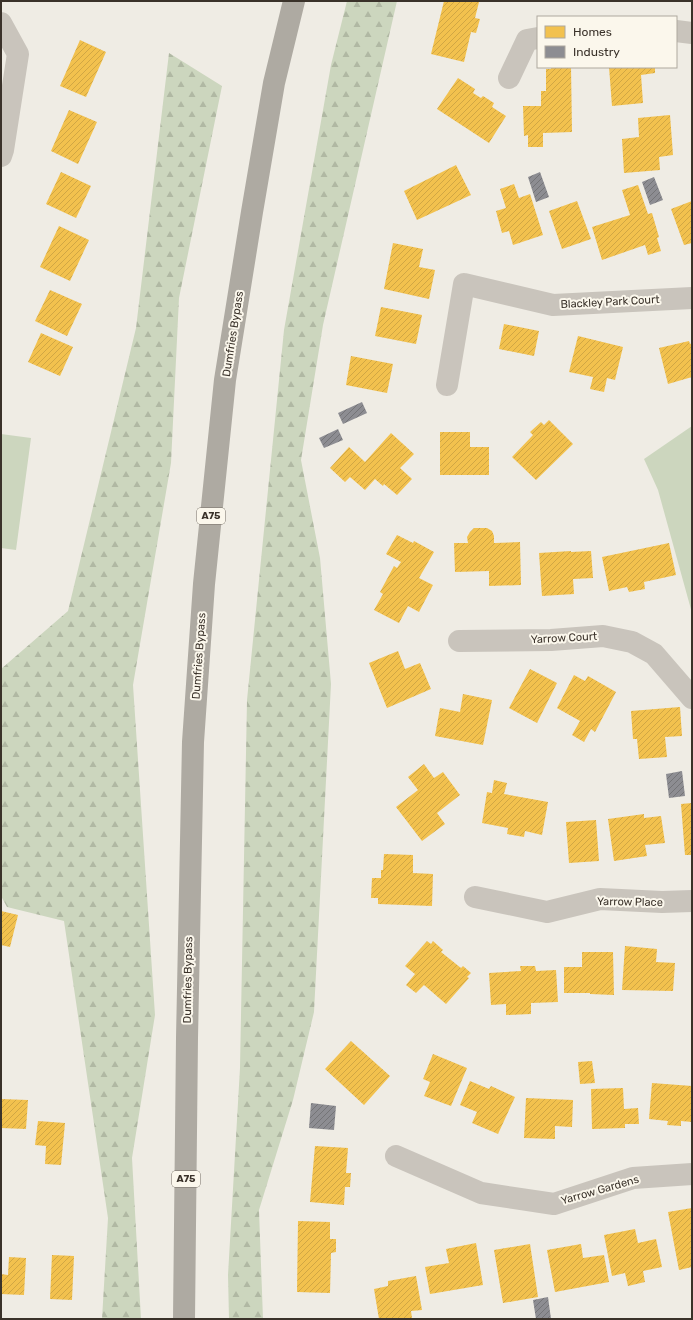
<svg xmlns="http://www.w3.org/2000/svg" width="693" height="1320" font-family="Rubik,sans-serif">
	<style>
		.green { fill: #ccd6be }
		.forest { fill: url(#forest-firs) }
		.homes { fill: url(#homes-hatch) }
		.industry { fill: url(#industry-hatch) }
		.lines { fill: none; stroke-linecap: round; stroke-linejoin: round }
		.minor { stroke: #c9c4bc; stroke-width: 22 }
		.trunk { stroke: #aeaaa2; stroke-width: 22 }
		.labels { text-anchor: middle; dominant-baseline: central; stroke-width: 4; stroke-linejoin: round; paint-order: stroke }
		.shield { fill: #fbf7ec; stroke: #746d64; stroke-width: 1 }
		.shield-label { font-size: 10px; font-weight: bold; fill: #3a322a }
		.street-label { font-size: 11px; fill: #3a322a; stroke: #fbf7ec }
	</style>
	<defs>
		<pattern id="forest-firs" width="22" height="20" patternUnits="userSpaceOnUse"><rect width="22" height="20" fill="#ccd6be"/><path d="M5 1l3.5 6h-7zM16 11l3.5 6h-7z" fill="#b0b8a3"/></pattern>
		<pattern id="homes-hatch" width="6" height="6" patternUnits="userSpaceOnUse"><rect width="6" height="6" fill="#f2c14e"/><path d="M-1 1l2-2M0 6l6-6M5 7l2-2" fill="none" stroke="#d0a644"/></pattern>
		<pattern id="industry-hatch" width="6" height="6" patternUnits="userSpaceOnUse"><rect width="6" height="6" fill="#8d8d92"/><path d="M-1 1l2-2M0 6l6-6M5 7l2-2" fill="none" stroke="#747477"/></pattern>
	</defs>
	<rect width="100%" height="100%" fill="#efece4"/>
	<path class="green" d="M692 426V613L658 490 644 459Z
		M1 434 31 438 16 550 1 548Z"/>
	<path class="forest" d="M347 1H397L323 325 301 460 320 558 331 684 314 1012 293 1100 259 1210 263 1319H229L228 1275 240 1068 247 700 284 330 331 65Z
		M169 53 222 86 179 298 171 463 133 685 155 1015 132 1158 141 1319H102L108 1218 64 921 7 907 1 896V669L68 611 136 328Z"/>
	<path class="homes" d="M444 1 479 2 475 18 480 19 476 33 471 32 464 62 431 54Z
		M80 40 106 52 86 97 60 86Z
		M551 67H571L572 132 543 133V147H528V135L524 136 523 106H541V91H546V69H551Z
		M609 67H655V73L641 75 643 103 612 106Z
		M458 78 475 89 473 93 481 98 483 96 494 103 492 107 506 116 489 143 437 109Z
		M69 110 97 122 78 164 51 151Z
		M670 115 673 155 659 157 660 170 624 173 622 139 639 137 638 118Z
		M456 165 471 195 417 220 404 191Z
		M61 172 91 186 76 218 46 204Z
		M514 184 519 198 530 194 543 235 513 245 509 231 502 233 496 211 506 208 500 189Z
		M638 185 648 214 652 213 659 237 657 238 661 251 648 255 645 245 602 260 592 227 630 215 622 190Z
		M577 201 591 239 562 249 549 211Z
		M692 201V243L684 245 671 209Z
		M59 226 89 240 70 281 40 267Z
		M393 243 423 249 419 267 435 270 429 299 384 289Z
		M50 290 82 304 67 336 35 321Z
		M381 307 422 315 416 344 375 336Z
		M504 324 539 331 534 356 499 349Z
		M41 333 73 347 60 376 28 362Z
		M578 336 623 347 615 380 607 378 604 392 590 389 593 377 569 372Z
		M689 341 690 344 692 343V377L668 384 659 348Z
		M351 356 393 364 387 393 346 385Z
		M549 420 573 444 536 480 512 457 533 435 530 432 541 422 544 425Z
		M440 432H470V447H489V475H440Z
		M391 433 414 454 400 468 412 479 397 495 384 484 383 486 375 479 365 490 350 477 345 482 330 468 349 447 365 462Z
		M474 528H487L492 531 494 536V543L520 542 521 585 489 586V571L455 572 454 543H468L467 537 470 532Z
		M397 535 413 543 414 541 434 552 419 578 433 585 419 612 408 606 399 623 374 610 383 594 380 592 394 566 397 568 401 562 386 554Z
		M669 543 676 575 644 582 645 589 629 592 627 587 609 591 602 557Z
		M571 551V552L591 551 593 578 573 579 574 594 542 596 539 553Z
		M398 651 405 669 420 663 431 689 387 708 369 663Z
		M530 669 557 683 537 723 509 708Z
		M574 675 585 681 588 676 616 692 595 732 591 729 584 742 572 735 580 721 557 708Z
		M463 694 492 700 483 745 435 736 440 708 460 712Z
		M680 707 682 736 665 737 667 757 639 759 637 739H633L631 711Z
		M424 764 434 778 443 772 460 795 437 813 445 824 422 841 396 807 418 790 408 777Z
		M494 780 507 783 504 794 548 802 542 835 525 831 524 837 507 834 508 828 482 823 487 792 492 793Z
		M692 803V855H685L681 804Z
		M644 814V818L661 816 665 843 645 845 647 856 614 861 608 819Z
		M596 820 599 861 569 863 566 822Z
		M384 854 413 855V873L433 874 432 906 378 904V898H371L372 878H381V870H383Z
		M1 911 18 915 10 947 1 945Z
		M427 941 431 944 433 941 443 950 441 952 461 968 463 966 471 973 467 977 469 978 446 1004 424 985 416 993 406 985 415 974 405 966Z
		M625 946 657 949 656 962 675 963 673 991 622 990Z
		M582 952H613L614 995 590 994V993H564V967H582Z
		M520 966H535L536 971 556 970 558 1002 531 1003V1014L506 1015V1004L491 1005 489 973 521 971Z
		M351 1041 390 1076 364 1105 325 1069Z
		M433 1054 467 1068 451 1106 424 1096 430 1082 423 1079Z
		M592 1061 595 1083 580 1084 578 1062Z
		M470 1081 489 1089 491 1086 515 1097 498 1134 472 1123 477 1112 460 1105Z
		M652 1083 692 1086V1122L681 1121V1126L667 1125 668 1121 649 1119Z
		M623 1088 624 1109 638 1108 639 1124H625V1128L592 1129 591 1089Z
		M526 1098 573 1100 572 1127 555 1126V1139L524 1138Z
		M1 1099 28 1100 26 1129 1 1128Z
		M38 1121 65 1123 61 1165 45 1164 46 1146 35 1145Z
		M315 1146 348 1148 346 1173H351L350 1187H345L344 1205 310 1202Z
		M692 1208V1267L679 1270 668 1212Z
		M298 1221 330 1222V1239H336V1252L331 1253 330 1293 297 1292Z
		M635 1229 638 1243 656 1239 662 1267 643 1271 645 1282 628 1286 625 1273 612 1276 604 1235Z
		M476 1243 483 1285 430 1294 425 1267 449 1263 446 1249Z
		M530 1244 538 1297 503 1303 494 1250Z
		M581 1244 583 1258 604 1255 609 1282 555 1292 547 1250Z
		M52 1255 74 1256 72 1300 50 1299Z
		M9 1257 26 1258 24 1295 1 1294V1274L8 1275Z
		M416 1276 422 1310 411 1311 412 1318 379 1319 374 1289 388 1286V1281Z"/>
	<path class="industry" d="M540 172 549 197 536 202 528 177Z
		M654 177 663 200 650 205 642 182Z
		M362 402 367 413 343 424 338 413Z
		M338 429 343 440 324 448 319 438Z
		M682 771 685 796 669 798 666 774Z
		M311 1103 336 1106 334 1130 309 1128Z
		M548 1297 551 1319H536L533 1300Z"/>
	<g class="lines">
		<path class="minor" d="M1 23 18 54 3 150 1 156
			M676 31 692 33
			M509 78 527 40 538 38
			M447 385 464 284 553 305 692 298
			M459 641 551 640 603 636 632 642 654 654 692 698
			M475 897 547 912 600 899 662 902 692 901
			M396 1156 481 1193 554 1204 633 1178 692 1174"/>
		<path class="trunk" d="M184 1319 187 1038 193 742 204 584 225 380 252 212 274 83 294 1"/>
	</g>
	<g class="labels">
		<g class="shield">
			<rect x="197" y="508" width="28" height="16" rx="3"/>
			<rect x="172" y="1171" width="28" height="16" rx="3"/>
		</g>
		<g class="shield-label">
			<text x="211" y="516">A75</text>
			<text x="186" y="1179">A75</text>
		</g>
		<g class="street-label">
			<text transform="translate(610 302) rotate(-3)">Blackley Park Court</text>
			<text transform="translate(233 334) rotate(-81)">Dumfries Bypass</text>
			<text transform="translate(564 638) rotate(-3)">Yarrow Court</text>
			<text transform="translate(199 656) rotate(-86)">Dumfries Bypass</text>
			<text transform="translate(630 902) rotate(1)">Yarrow Place</text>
			<text transform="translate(188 980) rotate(-89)">Dumfries Bypass</text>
			<text transform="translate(600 1190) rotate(-16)">Yarrow Gardens</text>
		</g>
	</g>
	<rect width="693" height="1320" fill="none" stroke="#3a322a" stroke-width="4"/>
	<rect x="537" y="16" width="140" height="52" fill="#fbf7ec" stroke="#aea89e"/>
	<rect x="545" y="26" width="20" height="12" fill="#f2c14e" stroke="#aea89e"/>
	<text x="573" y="36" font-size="12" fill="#3a322a">Homes</text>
	<rect x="545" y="46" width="20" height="12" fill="#8d8d92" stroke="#aea89e"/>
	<text x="573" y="56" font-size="12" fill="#3a322a">Industry</text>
</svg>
